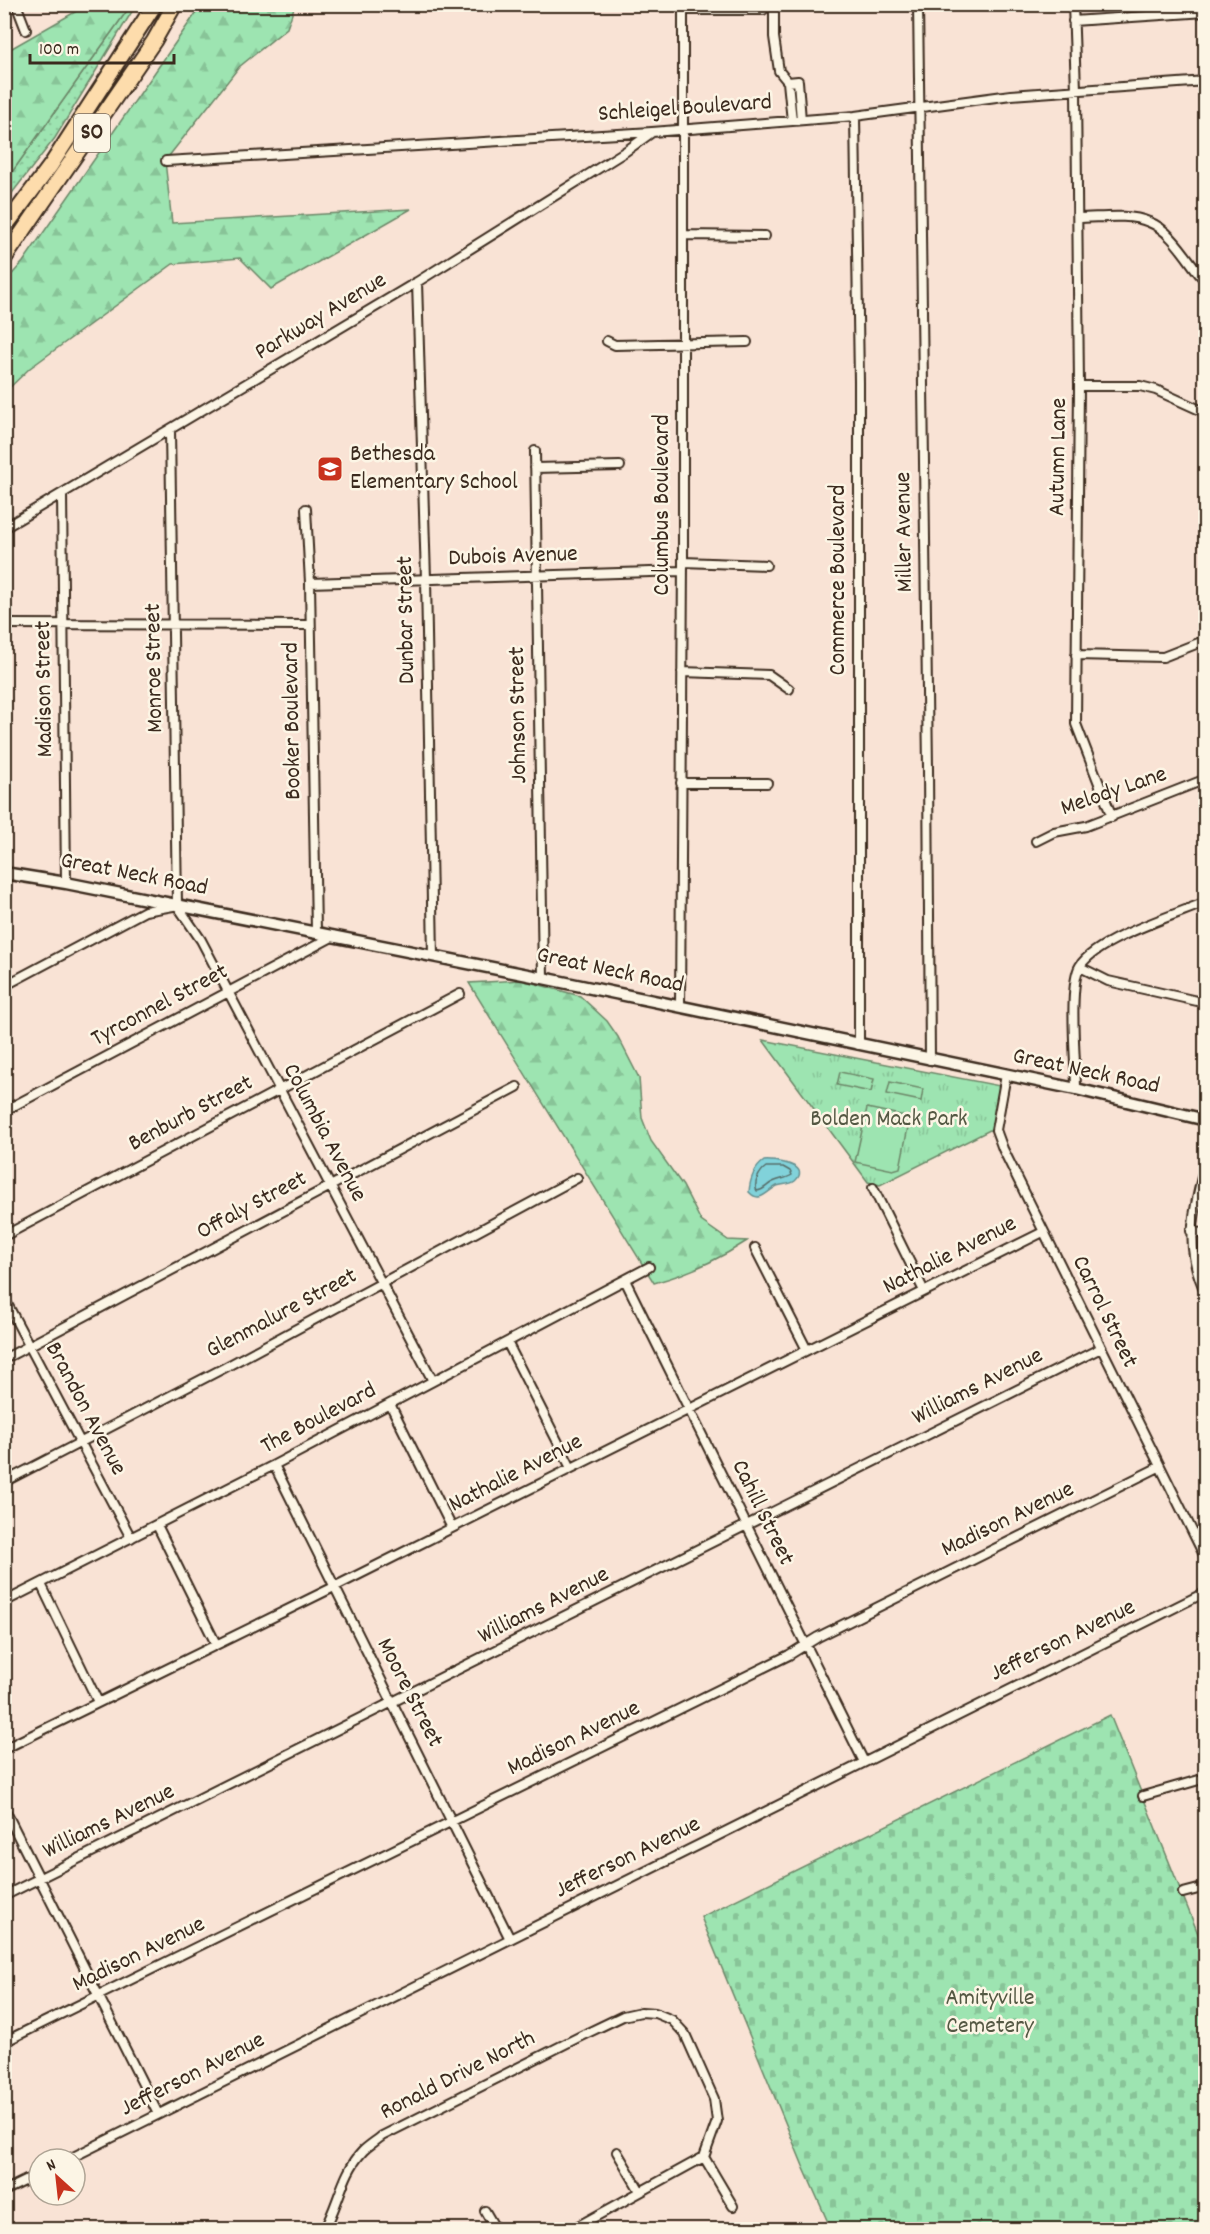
<svg xmlns="http://www.w3.org/2000/svg" width="1210" height="2234" font-family="Dekko,sans-serif">
	<style>
		.grass { fill: url(#grass-dots); stroke: #6c8768; stroke-width: 1.5 }
		.forest { fill: url(#forest-firs); stroke: #6c8768; stroke-width: 1.5 }
		.cemetery { fill: url(#cemetery-stones); stroke: #6c8768; stroke-width: 1.5 }
		.park { fill: url(#park-tufts); stroke: #6c8768; stroke-width: 1.5 }
		.pitch { fill: #9de4b1; stroke: #6c8768; stroke-width: 1.5 }
		.water { fill: #81d2da; stroke: #658f8f; stroke-width: 1.5 }
		.lines { fill: none; stroke-linecap: round; stroke-linejoin: round }
		.shore { stroke: #576d69; stroke-width: 1.5 }
		.street-casing { stroke: #3b2a1e; stroke-width: 12 }
		.secondary-casing { stroke: #3b2a1e; stroke-width: 15 }
		.highway-casing { stroke: #3b2a1e; stroke-width: 18 }
		.street { stroke: #fcf5e5; stroke-width: 8 }
		.secondary { stroke: #fcf5e5; stroke-width: 10 }
		.highway { stroke: #fddcac; stroke-width: 14 }
		.labels { text-anchor: middle; dominant-baseline: central; stroke-width: 5; stroke-linejoin: round; paint-order: stroke }
		.shield { fill: #fcf5e5; stroke: #75675a; stroke-width: 1.5 }
		.shield-label { font-size: 22px; font-weight: bold; fill: #3b2a1e }
		.street-label { font-size: 24px; fill: #3b2a1e; stroke: #fcf5e5 }
		.poi-label { font-size: 24px; fill: #3b2a1e; stroke: #fcf5e5; text-anchor: start }
		.park-label { font-size: 24px; fill: #545843; stroke: #fcf5e5 }
	</style>
	<defs>
		<pattern id="grass-dots" width="8" height="8" patternUnits="userSpaceOnUse" patternTransform="scale(1.5)"><rect width="8" height="8" fill="#9de4b1"/><path d="M2 2h.1M6 6h.1" fill="none" stroke="#88c498" stroke-width="1.8" stroke-linecap="round"/></pattern>
		<pattern id="forest-firs" width="22" height="20" patternUnits="userSpaceOnUse" patternTransform="scale(1.5)"><rect width="22" height="20" fill="#9de4b1"/><path d="M5 1l3.5 6h-7zM16 11l3.5 6h-7z" fill="#88c498"/></pattern>
		<pattern id="cemetery-stones" width="16" height="16" patternUnits="userSpaceOnUse" patternTransform="scale(1.5)"><rect width="16" height="16" fill="#9de4b1"/><path d="M2 7V4a2 2 0 0 1 4 0v3zM10 15v-3a2 2 0 0 1 4 0v3z" fill="#88c498"/></pattern>
		<pattern id="park-tufts" width="24" height="20" patternUnits="userSpaceOnUse" patternTransform="scale(1.5)"><rect width="24" height="20" fill="#9de4b1"/><path d="M3 7l-1-3M5 7V3M7 7l1-3M15 17l-1-3M17 17v-4M19 17l1-3" fill="none" stroke="#88c498"/></pattern>
	</defs>
	<rect width="100%" height="100%" fill="#f9e3d5"/>
	<filter id="ink" filterUnits="userSpaceOnUse"><feTurbulence type="fractalNoise" baseFrequency=".0167" numOctaves="2"/><feDisplacementMap in="SourceGraphic" scale="12" xChannelSelector="R" yChannelSelector="G"/><feConvolveMatrix kernelMatrix="1 2 1 2 8 2 1 2 1" color-interpolation-filters="sRGB"/></filter>
	<g filter="url(#ink)">
		<path class="grass" d="M131 5H136L55 138 5 202V182Z"/>
		<path class="forest" d="M80 5H131L5 182V114L10 110 5 100V52L82 8Z
			M200 5H295L287 28 239 67 165 161 172 223 411 209 271 289 240 258 173 264 30 368 5 392V282L23 262 196 13Z
			M522 980 580 996 607 1021 618 1037 639 1078 642 1118 651 1141 683 1186 701 1221 728 1240 747 1241C718 1260 687 1274 654 1283L469 983Z"/>
		<path class="cemetery" d="M1110 1715 1205 1951V2229H831L803 2166 701 1917Z"/>
		<path class="park" d="M763 1040 1000 1086 992 1129 880 1185 868 1182Z"/>
		<path class="pitch" d="M840 1072 874 1079 871 1092 837 1085Z
			M890 1082 923 1089 921 1101 887 1094Z
			M867 1108 910 1117 900 1168 893 1170 855 1162Z"/>
		<path class="water" d="M764 1161C772 1160 813 1164 795 1181 790 1185 783 1184 777 1186 767 1191 760 1204 749 1192 750 1179 754 1168 764 1161Z"/>
		<g class="lines">
			<path class="shore" d="M766 1167H783L790 1171 792 1175C786 1179 778 1179 771 1183 766 1186 764 1190 757 1191 753 1184 759 1172 766 1167Z"/>
			<g class="street-casing">
				<path id="street" d="M16 4 26 30
					M774 4V37L779 71 788 82 792 121
					M918 4 928 768 930 1060
					M1073 4 1076 90 1079 386 1076 724 1112 817
					M683 10H763
					M1073 21 1206 12
					M788 82 798 81 801 120
					M855 116 859 382V1045
					M166 161 652 132 855 116 1011 95 1206 81
					M1078 218C1100 218 1128 213 1149 222 1171 230 1187 259 1201 276L1206 279
					M684 235 765 236
					M417 282 426 579 433 956
					M607 341 615 345 747 342
					M1079 386H1140L1156 390 1200 410 1206 411
					M170 430 177 905
					M535 451 543 978
					M535 468 620 466
					M62 494 66 883
					M306 509 310 583 316 932
					M4 528 417 282 626 151 651 133
					M683 562 766 565
					M310 583 682 571
					M4 624 310 625
					M1076 655 1163 657 1206 640
					M682 672 769 675 789 689
					M681 783H767
					M1036 841 1054 832 1086 826 1206 779
					M177 905 201 940 433 1381
					M1080 967 1108 981 1206 1003
					M4 986 145 911 173 906
					M680 1007 683 562V4
					M1006 1075 996 1130 1003 1149 1206 1559
					M1076 1089C1076 1064 1068 985 1080 966 1097 939 1175 915 1206 902
					M4 1111 334 936
					M1206 1160C1195 1209 1182 1245 1206 1293
					M873 1188 924 1291
					M1191 1231 1206 1234
					M4 1236 460 994
					M755 1248 807 1350
					M625 1280 864 1762
					M4 1298 131 1538
					M507 1342 571 1468
					M4 1359 517 1087
					M390 1404 452 1528
					M274 1465 510 1939
					M4 1482 224 1368 577 1178
					M157 1525 216 1644
					M41 1584 98 1702
					M4 1602 274 1465 649 1267
					M4 1749 334 1587 1043 1232
					M1143 1796 1206 1778
					M4 1808 158 2114
					M1183 1893 1206 1887
					M4 1896 1101 1348
					M4 2042 789 1655 818 1637 1159 1467
					M617 2152 640 2191
					M704 2157 733 2206
					M69 2159 1206 1592
					M4 2191 39 2174
					M485 2211 496 2230
					M324 2230C339 2204 342 2173 363 2151 368 2146 376 2141 382 2136L581 2036 623 2016 641 2012 655 2013 672 2020 685 2034 714 2099 717 2121 704 2157
					M571 2230 704 2157"/>
			</g>
			<g class="secondary-casing">
				<path id="secondary" d="M4 873 66 883 543 978 1076 1089 1206 1120"/>
			</g>
			<g class="highway-casing">
				<path id="highway" d="M4 228 51 165 155 4
					M4 259 154 41 175 4"/>
			</g>
			<use href="#street" class="street"/>
			<use href="#secondary" class="secondary"/>
			<use href="#highway" class="highway"/>
		</g>
	</g>
	<defs>
		<g id="school-square" transform="scale(1.35)"><rect x="-9" y="-9" width="18" height="18" rx="4" fill="#c8321e" stroke="#fcf5e5"/><path d="M0-5L7-2L0 1L-7-2ZM-4 1L0 2.5L4 1V4Q0 6-4 4Z" fill="#fff"/></g>
	</defs>
	<g fill-rule="evenodd">
		<use href="#school-square" x="330" y="469"/>
	</g>
	<g class="labels">
		<rect class="shield" x="74" y="114" width="36" height="38" rx="4.5"/>
		<g class="shield-label">
			<text x="92" y="133">SO</text>
		</g>
		<g class="street-label">
			<text transform="translate(685 109) rotate(-4)">Schleigel Boulevard</text>
			<text transform="translate(321 317) rotate(-31)">Parkway Avenue</text>
			<text transform="translate(1059 457) rotate(-89)">Autumn Lane</text>
			<text transform="translate(663 505) rotate(-90)">Columbus Boulevard</text>
			<text transform="translate(905 532) rotate(-91)">Miller Avenue</text>
			<text transform="translate(513 557) rotate(-2)">Dubois Avenue</text>
			<text transform="translate(839 580) rotate(-90)">Commerce Boulevard</text>
			<text transform="translate(407 620) rotate(-91)">Dunbar Street</text>
			<text transform="translate(155 668) rotate(-91)">Monroe Street</text>
			<text transform="translate(45 689) rotate(-91)">Madison Street</text>
			<text transform="translate(519 715) rotate(-91)">Johnson Street</text>
			<text transform="translate(293 721) rotate(-91)">Booker Boulevard</text>
			<text transform="translate(1114 792) rotate(-19)">Melody Lane</text>
			<text transform="translate(134 875) rotate(11)">Great Neck Road</text>
			<text transform="translate(610 971) rotate(12)">Great Neck Road</text>
			<text transform="translate(160 1006) rotate(-28)">Tyrconnel Street</text>
			<text transform="translate(1086 1072) rotate(12)">Great Neck Road</text>
			<text transform="translate(191 1114) rotate(-28)">Benburb Street</text>
			<text transform="translate(324 1133) rotate(62)">Columbia Avenue</text>
			<text transform="translate(252 1206) rotate(-28)">Offaly Street</text>
			<text transform="translate(950 1256) rotate(-27)">Nathalie Avenue</text>
			<text transform="translate(1104 1312) rotate(64)">Carrol Street</text>
			<text transform="translate(282 1314) rotate(-28)">Glenmalure Street</text>
			<text transform="translate(978 1387) rotate(-27)">Williams Avenue</text>
			<text transform="translate(85 1409) rotate(62)">Brandon Avenue</text>
			<text transform="translate(319 1419) rotate(-28)">The Boulevard</text>
			<text transform="translate(516 1474) rotate(-27)">Nathalie Avenue</text>
			<text transform="translate(762 1513) rotate(64)">Cahill Street</text>
			<text transform="translate(1008 1520) rotate(-26)">Madison Avenue</text>
			<text transform="translate(544 1606) rotate(-27)">Williams Avenue</text>
			<text transform="translate(1063 1641) rotate(-26)">Jefferson Avenue</text>
			<text transform="translate(409 1693) rotate(63)">Moore Street</text>
			<text transform="translate(574 1739) rotate(-26)">Madison Avenue</text>
			<text transform="translate(109 1822) rotate(-26)">Williams Avenue</text>
			<text transform="translate(628 1858) rotate(-26)">Jefferson Avenue</text>
			<text transform="translate(139 1955) rotate(-26)">Madison Avenue</text>
			<text transform="translate(193 2075) rotate(-27)">Jefferson Avenue</text>
			<text transform="translate(458 2076) rotate(-27)">Ronald Drive North</text>
		</g>
		<g class="poi-label">
			<text x="350" y="455">Bethesda<tspan x="350" dy="28">Elementary School</tspan></text>
		</g>
		<g class="park-label">
			<text x="889" y="1120">Bolden Mack Park</text>
			<text x="990" y="1999">Amityville<tspan x="990" dy="28">Cemetery</tspan></text>
		</g>
	</g>
	<rect width="1210" height="2234" fill="none" stroke="#fcf5e5" stroke-width="24"/>
	<rect x="12" y="12" width="1186" height="2210" fill="none" stroke="#3b2a1e" stroke-width="2" filter="url(#ink)"/>
	<g transform="translate(57 2177) rotate(333)"><circle r="28" fill="#fcf5e5" stroke="#afa495" stroke-width="1.5"/>
	<path d="M0-4.5L10 22L0 15L-10 22Z" fill="#c8321e"/>
	<text y="-9" font-size="16" font-weight="bold" text-anchor="middle" fill="#3b2a1e">N</text>
	</g>
	<path d="M30 54v9h144v-9" fill="none" stroke="#3b2a1e" stroke-width="3"/>
	<text x="39" y="54" font-size="18" fill="#3b2a1e" stroke="#fcf5e5" stroke-width="4.5" paint-order="stroke">100 m</text>
</svg>
